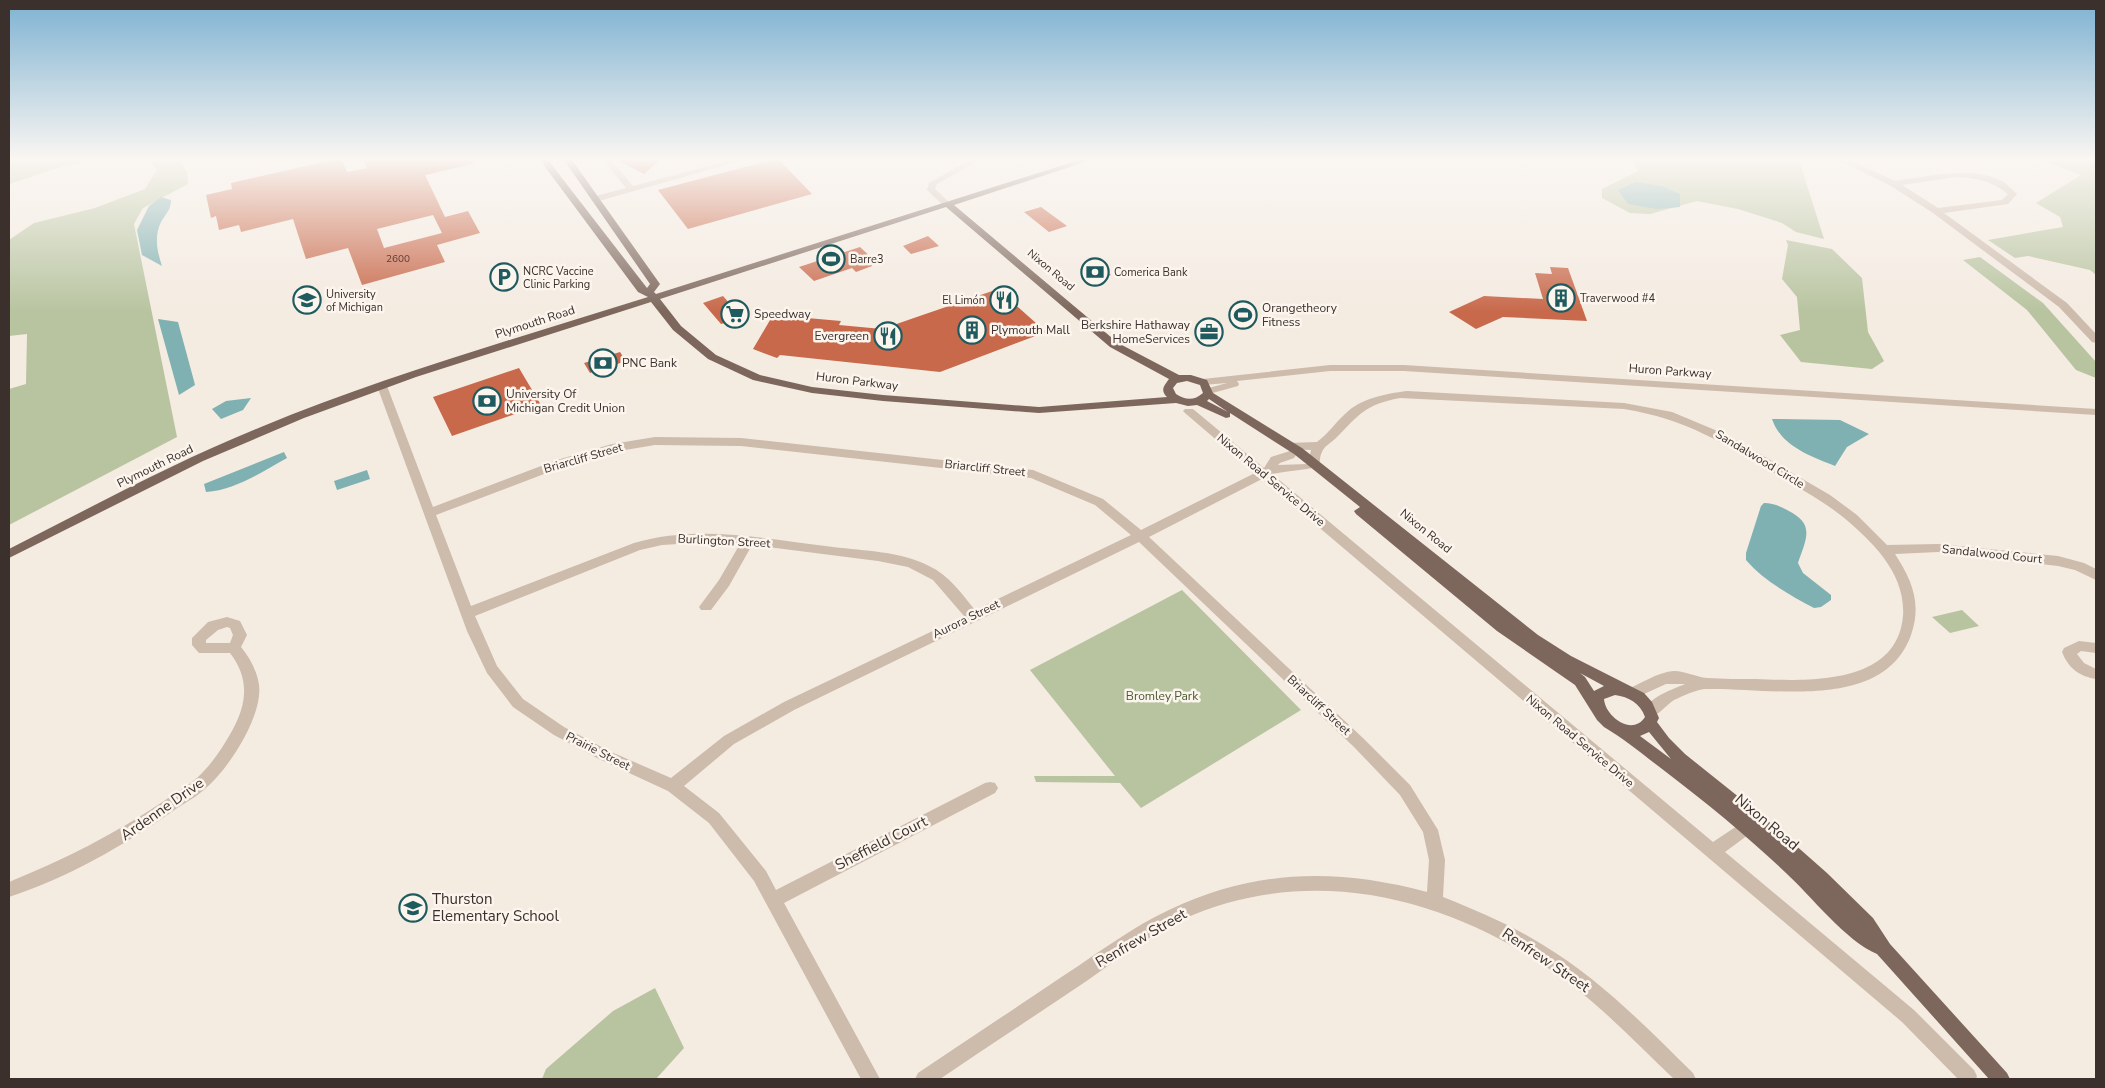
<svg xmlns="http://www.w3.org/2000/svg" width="2105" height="1088" font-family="'Nunito Sans',sans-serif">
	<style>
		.green { fill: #b8c4a0 }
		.water { fill: #7fb0b2 }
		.building { fill: #c8694b; fill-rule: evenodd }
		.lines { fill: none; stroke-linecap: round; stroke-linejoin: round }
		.minor { fill: #cdbbac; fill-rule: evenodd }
		.major { fill: #7d675c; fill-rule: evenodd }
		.labels { text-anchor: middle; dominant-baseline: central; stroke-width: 5; stroke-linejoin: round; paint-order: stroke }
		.number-label { font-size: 10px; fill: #5e3e33 }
		.far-poi-label { font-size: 11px; fill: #3b302b; stroke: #fbf5ee; text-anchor: start }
		.far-street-label { font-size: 11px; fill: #3b302b; stroke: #fbf5ee }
		.poi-label { font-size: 12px; fill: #3b302b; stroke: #fbf5ee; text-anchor: start }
		.street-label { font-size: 12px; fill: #3b302b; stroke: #fbf5ee }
		.park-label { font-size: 12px; fill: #4a5a2e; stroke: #fbf5ee }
		.near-street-label { font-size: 15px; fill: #3b302b; stroke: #fbf5ee }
		.near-poi-label { font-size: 15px; fill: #3b302b; stroke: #fbf5ee; text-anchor: start }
	</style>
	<rect width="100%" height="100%" fill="#f4ebe1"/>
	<path class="green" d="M9 160H96L61 167 9 184Z
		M179 160 187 172 188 184 143 208 134 224 177 437 9 525V389L26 384 27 334 9 336V240L34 223 95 208 145 189 157 170 150 161Z
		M1633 160 1687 162 1799 160 1824 239 1796 232 1782 223 1738 209 1697 201 1650 214 1630 213 1602 198V189L1638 171Z
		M2042 160H2096V275L2090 270 2028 256 2015 258 1988 240 2063 227 2060 217 2036 203 2081 175Z
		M1786 240 1832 249 1862 278 1868 332 1884 361 1872 369 1801 362 1780 335 1800 330 1797 297 1782 279 1788 245Z
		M1980 257 2043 303 2096 362V378L2076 370 2027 310 1963 260Z
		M1182 590 1301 710 1141 808 1120 783 1036 782 1034 776H1115L1030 670Z
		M1962 610 1979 626 1950 633 1932 617Z
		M655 988 684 1048 656 1079H542L546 1069 613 1011Z"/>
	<path class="water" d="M1636 182 1662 186 1680 194V207L1657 209 1628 204 1618 190Z
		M161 197 171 200C171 210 166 213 161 222 154 236 157 251 162 266L142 255 137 230 149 206Z
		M158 319 178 322 194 381 195 385 179 395Z
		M251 398 243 410 221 419 212 409 226 401Z
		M1772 419 1840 420 1869 434 1847 447 1835 466C1810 456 1781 446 1772 419Z
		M284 452 287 458C262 472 235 490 206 492L204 484Z
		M367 470 370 479 337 490 334 481Z
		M1764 503C1772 503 1780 506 1787 510 1816 524 1806 539 1798 563L1803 573 1831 595V600L1821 607 1814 608C1790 595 1764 581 1746 560V553L1761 506Z"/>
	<path class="building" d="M332 160H342L347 172 367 168 363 160H473V164L425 175 445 217 468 211 480 233 437 245 445 262 362 285 348 248 306 259 293 219 241 232 239 225 219 230 216 216 211 218 206 195 232 189 231 183ZM433 215 442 233 384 248 377 229Z
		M617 160H660L644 174Z
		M772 160H779L812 194 688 229 658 190Z
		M1041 207 1067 226 1049 232 1024 212Z
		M928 236 939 246 911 254 903 246Z
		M860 247 874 260 869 262 872 266 856 272 852 268 814 281 799 267Z
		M1096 264 1111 275 1094 281 1080 269Z
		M1550 267 1568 268 1587 321 1503 317 1476 329 1449 312 1484 296 1543 299 1535 273 1552 274Z
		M998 289 1046 332 940 372 780 355 777 358 753 349 773 315 841 321 839 325 882 329Z
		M723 296 736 311 739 310 746 318 721 324 703 303Z
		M620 352 626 361 590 373 584 363Z
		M519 368 541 405 452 436 433 397Z"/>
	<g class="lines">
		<path class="minor" d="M603 160H611L633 186 731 160H744L595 202 592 201V197L626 188Z
			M970 160H980L937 184 935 189 951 204 944 206 927 190 929 183Z
			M1838 160H1849L1895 181 1941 174 1972 173 1990 176 2004 182 2017 194 2008 204 1944 213 2067 303 2096 334V343L2092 342 2059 307 1933 213 1891 186ZM1956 177C1977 178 1992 181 2008 194L2002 200 1938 208 1902 185Z
			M1330 365H1404L2096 409V415L1404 371H1330L1237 381 1239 384 1238 386 1209 394 1204 391 1205 389 1227 383 1203 385 1198 382 1203 379Z
			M382 383 387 386 433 507 557 460 612 444 655 437 741 438 1033 470 1103 499 1141 530 1255 473 1185 413 1183 411 1185 409H1193L1264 468 1271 457 1290 451 1294 452 1296 455 1294 458 1280 463 1278 465 1308 464 1311 450 1288 449 1286 446 1288 443 1317 442C1328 434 1335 423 1345 414 1361 398 1385 394 1407 391L1624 403 1672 412 1727 435 1830 495 1857 515 1887 545 1938 544 2058 556 2084 563 2096 569V580L2075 570 2058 566 1938 552 1895 554C1912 580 1922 604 1911 635 1883 713 1769 687 1706 689 1697 689 1683 696 1674 700 1664 706 1658 719 1646 715L1644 711C1651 696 1671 690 1685 684H1666L1633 699 1628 697 1626 693 1628 689C1642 683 1658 672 1674 671 1685 671 1696 677 1707 678 1723 679 1740 679 1756 679 1806 681 1897 686 1903 616 1906 574 1873 542 1843 517 1822 500 1798 488 1776 474 1723 443 1686 419 1624 409L1400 398C1364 405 1360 414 1336 438 1331 443 1324 446 1322 452 1319 457 1321 462 1318 467 1303 470 1288 471 1272 474L1713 842 1746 820 1752 822 1754 827 1752 832 1725 852 1914 1010 1974 1070 1977 1076 1976 1079H1958L1902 1022 1262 479 1149 537 1364 739 1410 785 1438 830 1445 860 1443 897C1478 911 1511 925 1543 945 1600 979 1646 1027 1693 1073L1696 1079H1674C1642 1049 1612 1017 1578 990 1464 901 1318 858 1181 920 1148 936 1118 959 1088 980 1039 1013 989 1046 940 1079H915L918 1073C967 1040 1017 1007 1066 974 1100 952 1132 927 1169 910 1255 869 1336 868 1427 892L1429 860 1423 832 1400 795 1354 747 1139 542 794 710 734 744 684 786 719 813 766 871 776 890 985 783 990 782 995 783 998 788 995 793 784 903 880 1079H861L754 881 709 823 668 791 599 759 554 735 513 707 487 673 467 631 377 386ZM655 445 741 446 1031 478 1095 505 1131 535 975 610C962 594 949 575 929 566 900 551 865 551 833 547 767 539 699 524 634 543L471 606 436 515 565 466 613 452ZM710 542 740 544 719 580 699 607 701 610H711L729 586 752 545 878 561 908 567 933 580 964 616 784 702 724 736 671 778 609 751 564 727 523 699 497 666 475 616 640 550 662 545Z
			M227 617 240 621 247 635 241 647C250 658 257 671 259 685 263 715 230 767 207 787 197 797 184 803 173 811 123 846 67 878 9 897V882C63 860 115 834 164 801 175 793 188 786 198 777 212 764 223 747 232 731 247 704 250 679 230 653H199L192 645V638L208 622ZM227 627 230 628 233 635 230 643H206V640L218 630Z
			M2079 641 2096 643V653L2081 651 2077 654 2084 663 2096 669V679C2079 676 2069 669 2062 652L2064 648Z"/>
		<path class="major" d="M540 160H548L647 288 650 284 564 160H572L660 284 654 292 656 294 1079 160H1091L954 205 1118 343 1179 375H1191L1207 380 1213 393 1302 448 1538 635 1571 656 1644 693 1652 702 1659 718 1657 722 1669 738 1685 754 1760 814 1827 873 1873 918 1890 944 2007 1073 2010 1079H1989L1877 954C1847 942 1810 895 1786 873 1748 837 1708 804 1666 772 1646 757 1626 740 1604 727L1597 720 1575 685 1497 631 1356 514 1354 511 1360 507 1294 454 1230 413V417L1226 418 1197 405 1188 406 1176 403 1039 413 883 401 812 393 753 380 708 359 673 330 651 302 416 377 304 418 203 461 9 558V549C92 507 174 462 261 427 387 375 518 338 648 297L638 292ZM946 207 1110 347 1169 379C1164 386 1160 390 1167 397L1039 407 883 395 812 387 760 375 716 355 681 326 660 299ZM1187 381 1200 385 1203 393C1194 401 1185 400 1176 394L1173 388 1177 383ZM1209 399 1228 412 1207 401ZM1580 673 1604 686 1594 691 1585 677ZM1615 695C1629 697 1640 703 1645 717 1632 737 1605 716 1604 699ZM1649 732 1671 759 1640 736Z"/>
	</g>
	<linearGradient id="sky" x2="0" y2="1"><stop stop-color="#7eb2d2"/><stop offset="0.51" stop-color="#faf6f2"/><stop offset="1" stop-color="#faf6f2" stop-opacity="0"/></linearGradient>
	<rect width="2105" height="312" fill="url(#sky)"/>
	<defs>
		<g id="stadium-ring" transform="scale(1.4375)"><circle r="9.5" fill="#fbf5ee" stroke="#1f5a5e" stroke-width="1.5"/><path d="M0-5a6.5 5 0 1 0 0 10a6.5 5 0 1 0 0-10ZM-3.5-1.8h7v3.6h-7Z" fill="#1f5a5e"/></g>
		<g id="bank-ring" transform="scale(1.4375)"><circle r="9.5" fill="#fbf5ee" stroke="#1f5a5e" stroke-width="1.5"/><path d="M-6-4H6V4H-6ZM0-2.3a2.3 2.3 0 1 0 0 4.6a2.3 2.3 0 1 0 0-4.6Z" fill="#1f5a5e"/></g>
		<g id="parking-ring" transform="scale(1.4375)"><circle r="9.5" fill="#fbf5ee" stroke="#1f5a5e" stroke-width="1.5"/><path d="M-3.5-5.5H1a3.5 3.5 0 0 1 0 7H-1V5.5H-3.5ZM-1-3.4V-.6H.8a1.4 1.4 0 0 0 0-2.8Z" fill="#1f5a5e"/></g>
		<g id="building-ring" transform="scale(1.4375)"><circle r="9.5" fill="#fbf5ee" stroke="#1f5a5e" stroke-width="1.5"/><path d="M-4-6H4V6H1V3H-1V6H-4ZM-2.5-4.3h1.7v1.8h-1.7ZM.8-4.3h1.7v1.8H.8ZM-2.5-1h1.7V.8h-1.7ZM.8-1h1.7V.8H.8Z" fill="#1f5a5e"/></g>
		<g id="university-ring" transform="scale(1.4375)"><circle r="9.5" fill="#fbf5ee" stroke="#1f5a5e" stroke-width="1.5"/><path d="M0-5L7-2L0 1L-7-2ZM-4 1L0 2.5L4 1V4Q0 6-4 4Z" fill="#1f5a5e"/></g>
		<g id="restaurant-ring" transform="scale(1.4375)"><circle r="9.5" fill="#fbf5ee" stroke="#1f5a5e" stroke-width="1.5"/><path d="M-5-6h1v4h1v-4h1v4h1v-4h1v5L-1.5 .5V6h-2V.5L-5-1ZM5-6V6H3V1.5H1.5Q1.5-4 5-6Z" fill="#1f5a5e"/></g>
		<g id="supermarket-ring" transform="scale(1.4375)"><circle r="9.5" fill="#fbf5ee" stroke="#1f5a5e" stroke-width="1.5"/><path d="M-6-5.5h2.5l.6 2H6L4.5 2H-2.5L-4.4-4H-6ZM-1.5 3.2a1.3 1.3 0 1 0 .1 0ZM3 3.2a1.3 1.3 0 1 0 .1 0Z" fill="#1f5a5e"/></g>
		<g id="office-ring" transform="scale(1.4375)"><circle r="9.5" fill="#fbf5ee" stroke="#1f5a5e" stroke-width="1.5"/><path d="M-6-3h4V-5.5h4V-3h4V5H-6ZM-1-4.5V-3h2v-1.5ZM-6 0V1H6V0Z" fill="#1f5a5e"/></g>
		<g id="school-ring" transform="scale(1.4375)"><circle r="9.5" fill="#fbf5ee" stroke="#1f5a5e" stroke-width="1.5"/><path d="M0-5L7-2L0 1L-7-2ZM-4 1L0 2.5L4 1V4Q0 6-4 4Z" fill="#1f5a5e"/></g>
	</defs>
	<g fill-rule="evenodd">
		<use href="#stadium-ring" x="831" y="259"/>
		<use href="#bank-ring" x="1095" y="272"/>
		<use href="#parking-ring" x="504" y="277"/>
		<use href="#building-ring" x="1561" y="298"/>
		<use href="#university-ring" x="307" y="300"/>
		<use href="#restaurant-ring" x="1004" y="300"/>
		<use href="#supermarket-ring" x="735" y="314"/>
		<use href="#stadium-ring" x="1243" y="315"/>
		<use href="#building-ring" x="972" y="330"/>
		<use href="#office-ring" x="1209" y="332"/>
		<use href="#restaurant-ring" x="888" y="336"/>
		<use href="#bank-ring" x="603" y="363"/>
		<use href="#bank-ring" x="487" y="401"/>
		<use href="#school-ring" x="413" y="908"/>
	</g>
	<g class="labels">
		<g class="number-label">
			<text x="398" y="259">2600</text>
		</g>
		<g class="far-poi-label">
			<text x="850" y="259">Barre3</text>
			<text x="523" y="271">NCRC Vaccine<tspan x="523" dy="13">Clinic Parking</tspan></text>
			<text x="1114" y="272">Comerica Bank</text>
			<text x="326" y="294">University<tspan x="326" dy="13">of Michigan</tspan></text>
			<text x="1580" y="298">Traverwood #4</text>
			<text x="985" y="300" text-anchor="end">El Limón</text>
		</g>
		<g class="far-street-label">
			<text transform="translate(1051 270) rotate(40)">Nixon Road</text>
		</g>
		<g class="poi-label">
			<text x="1262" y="308">Orangetheory<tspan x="1262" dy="14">Fitness</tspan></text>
			<text x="754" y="314">Speedway</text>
			<text x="1190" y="325" text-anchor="end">Berkshire Hathaway<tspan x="1190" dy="14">HomeServices</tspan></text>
			<text x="991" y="330">Plymouth Mall</text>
			<text x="869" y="336" text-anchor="end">Evergreen</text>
			<text x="622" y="363">PNC Bank</text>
			<text x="506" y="394">University Of<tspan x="506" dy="14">Michigan Credit Union</tspan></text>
		</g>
		<g class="street-label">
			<text transform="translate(535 322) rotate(-18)">Plymouth Road</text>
			<text transform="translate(1670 371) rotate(4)">Huron Parkway</text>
			<text transform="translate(857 381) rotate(7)">Huron Parkway</text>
			<text transform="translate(583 458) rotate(-16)">Briarcliff Street</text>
			<text transform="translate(1760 459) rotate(31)">Sandalwood Circle</text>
			<text transform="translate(155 466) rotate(-26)">Plymouth Road</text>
			<text transform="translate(985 468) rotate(6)">Briarcliff Street</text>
			<text transform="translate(1271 480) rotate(40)">Nixon Road Service Drive</text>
			<text transform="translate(1426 531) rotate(39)">Nixon Road</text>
			<text transform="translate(724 541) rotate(3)">Burlington Street</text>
			<text transform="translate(1992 554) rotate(6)">Sandalwood Court</text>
			<text transform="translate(966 619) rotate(-26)">Aurora Street</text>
			<text transform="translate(1319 705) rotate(43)">Briarcliff Street</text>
			<text transform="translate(1580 741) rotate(40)">Nixon Road Service Drive</text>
			<text transform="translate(598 751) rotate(27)">Prairie Street</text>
		</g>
		<g class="park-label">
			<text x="1162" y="696">Bromley Park</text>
		</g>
		<g class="near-street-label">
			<text transform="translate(162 809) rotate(-35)">Ardenne Drive</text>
			<text transform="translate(1767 822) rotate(40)">Nixon Road</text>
			<text transform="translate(881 843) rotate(-27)">Sheffield Court</text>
			<text transform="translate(1141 938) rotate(-30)">Renfrew Street</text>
			<text transform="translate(1546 960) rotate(34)">Renfrew Street</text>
		</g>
		<g class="near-poi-label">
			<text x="432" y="899">Thurston<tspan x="432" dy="17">Elementary School</tspan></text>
		</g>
	</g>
	<rect width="2105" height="1088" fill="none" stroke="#3b302b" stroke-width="20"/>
</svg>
